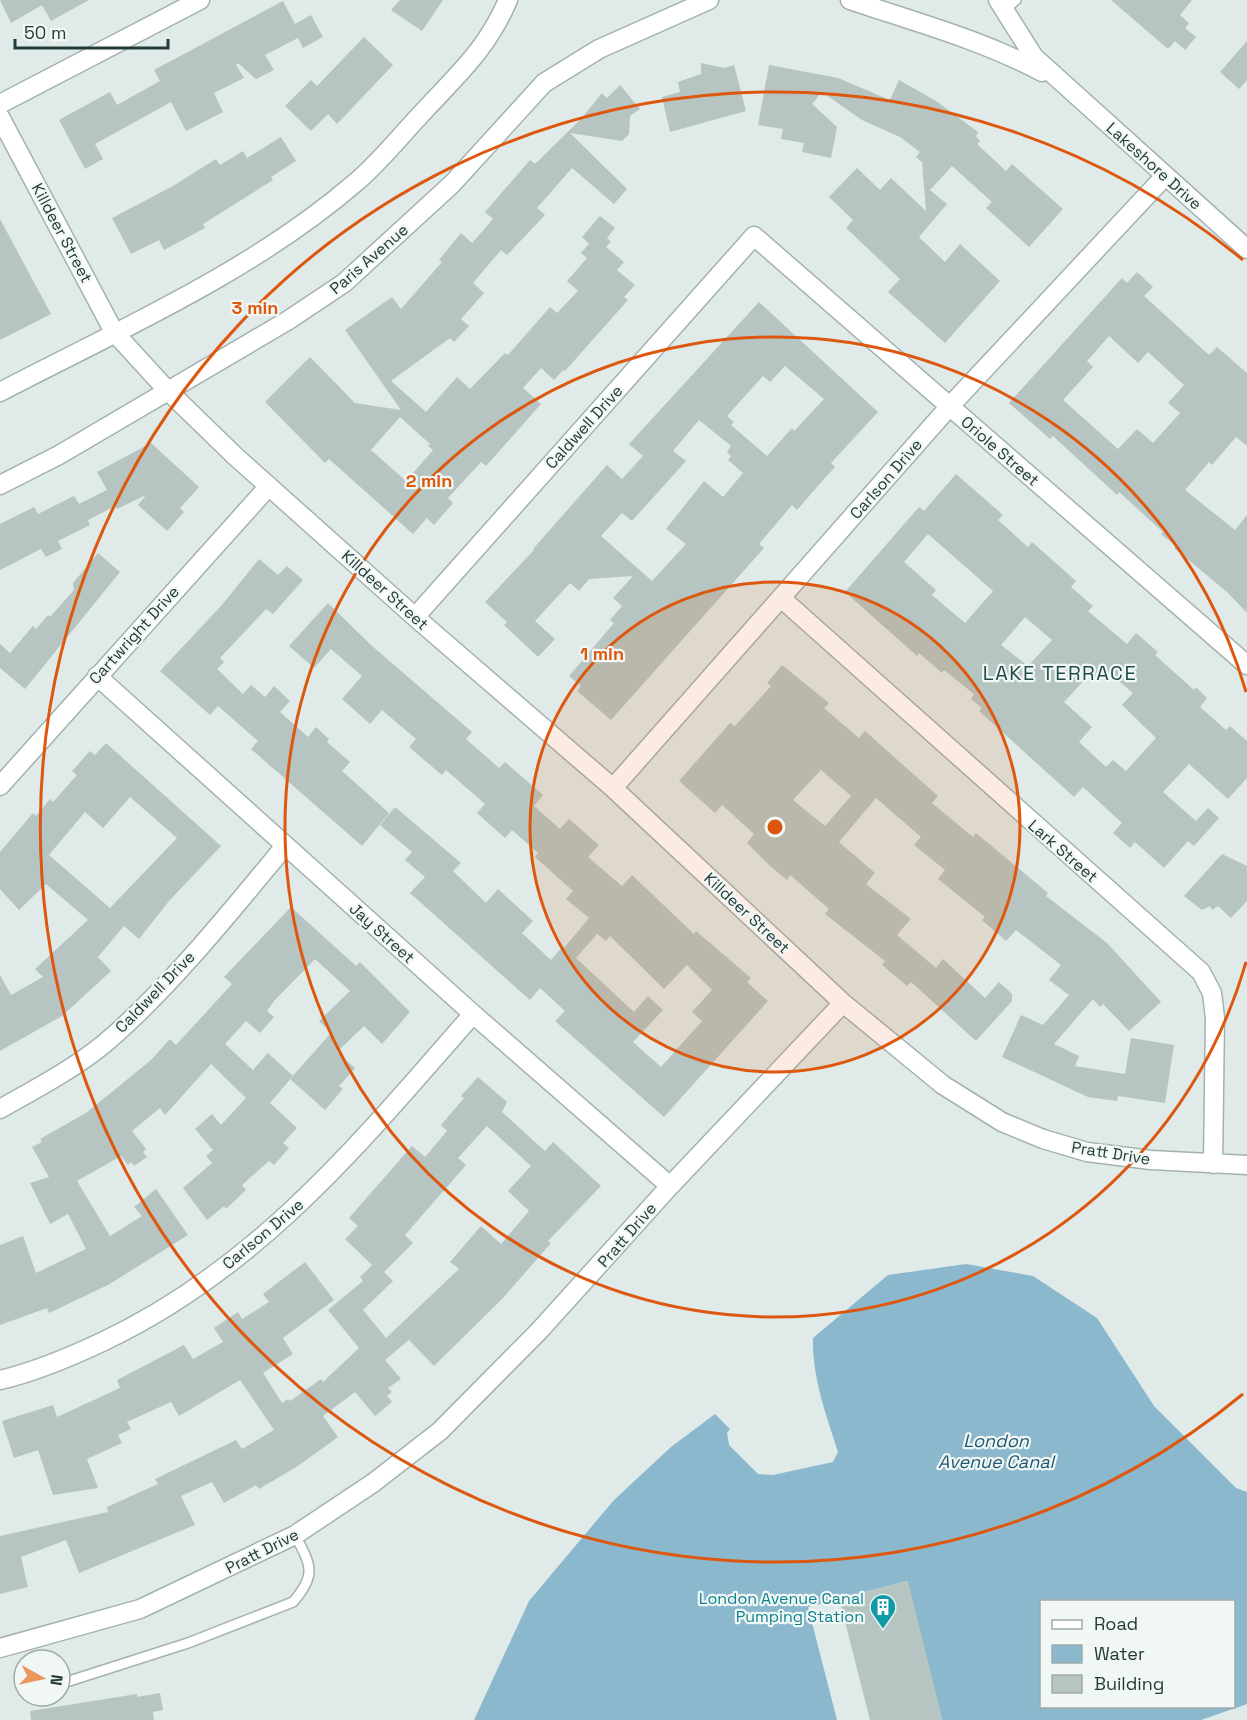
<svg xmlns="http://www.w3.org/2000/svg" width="1247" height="1720" font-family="'Space Grotesk',sans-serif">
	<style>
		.water { fill: #8bb8cd; fill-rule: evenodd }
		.building { fill: #b6c5c1; fill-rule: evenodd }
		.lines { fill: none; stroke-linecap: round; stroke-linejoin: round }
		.service-casing { stroke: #a3b2b0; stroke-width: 12 }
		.minor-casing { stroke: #a3b2b0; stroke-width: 21 }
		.tertiary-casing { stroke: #a3b2b0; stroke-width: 21 }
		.service { stroke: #fff; stroke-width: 9 }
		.minor { stroke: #fff; stroke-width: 18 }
		.tertiary { stroke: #fff; stroke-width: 18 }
		.ring { fill: none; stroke: #de570e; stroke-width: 3 }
		.labels { text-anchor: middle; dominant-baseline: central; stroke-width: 4.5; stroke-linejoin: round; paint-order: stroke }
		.street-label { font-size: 16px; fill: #223a38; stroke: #f1f7f5 }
		.culture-label { font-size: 16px; fill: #0d838f; stroke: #f1f7f5; text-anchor: end }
		.water-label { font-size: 18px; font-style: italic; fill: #1f5773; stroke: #f1f7f5 }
		.quarter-label { font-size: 20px; letter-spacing: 1.5px; fill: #1f4b48; stroke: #f1f7f5 }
		.centre { fill: #de570e; stroke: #f1f7f5; stroke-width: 3 }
		.ring-label { font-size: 18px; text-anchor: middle; font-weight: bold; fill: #de570e; stroke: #f1f7f5; stroke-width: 4.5; stroke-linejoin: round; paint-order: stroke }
	</style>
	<rect width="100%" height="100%" fill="#e0eae8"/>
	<path class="water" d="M966 1264 1033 1276 1097 1318 1154 1406 1236 1488 1247 1492V1704L1201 1720H942L907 1581 808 1607 837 1720H474L529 1601 614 1500 671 1447 715 1414 730 1429 727 1433 729 1445 758 1474 773 1475 833 1462 838 1452C826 1414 812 1377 813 1338L888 1275ZM1042 1602H1234V1706H1042Z"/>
	<path class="building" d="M0 0H89L51 21 42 5 11 23Z
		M400 0H443L422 31 391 10Z
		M1111 0H1192L1180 15 1189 23 1185 28 1196 37 1185 50 1175 41 1168 49Z
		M283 1 295 24 311 15 323 37 303 48 298 38 265 55 274 70 256 79 238 63 236 65 244 78 214 93 223 112 186 131 171 102 95 144 103 159 85 169 59 120 110 92 117 105 160 81 154 70Z
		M364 37 393 65 337 124 328 114 311 131 285 106 311 80 317 86Z
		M1247 41V80L1239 89 1220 72Z
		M701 63 724 68 734 65 746 111 670 132 662 97 680 92 678 82 701 74Z
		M769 65 838 78 890 100 899 80 936 101 978 132 976 136 980 141 977 144 1006 171 1012 164 1063 209 1029 247 986 208 992 202 952 166 930 190 947 204 919 237 945 262 960 244 1000 281 945 343 888 292 900 279 846 228 853 220 829 197 857 168 880 190 891 178 926 211 922 162 916 157 920 152 900 137 862 120 822 92 812 104 837 127 831 158 802 152 804 143 781 139 783 129 758 125Z
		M620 85 640 109 630 116 629 134 622 141 570 133 627 189 614 204 572 168 537 208 545 215 507 255 501 250 473 283 484 293 461 319 469 326 454 342 450 338 391 381 426 412 457 377 470 389 505 353 508 355 550 307 557 313 578 291 567 281 587 258 581 253 589 244 582 237 600 216 615 228 607 238 611 242 606 247 624 262 617 270 635 285 624 297 628 300 565 371 563 370 554 380 541 368 523 388 541 404 486 466 481 462 448 498 453 503 434 525 427 518 413 534 329 459 325 463 265 402 310 357 355 403 401 410 345 330 392 297 401 309 442 262 439 260 461 233 472 243 493 219 485 212 530 160 535 164 581 119 602 93 607 98ZM400 417 430 444 428 446 433 450 406 481 371 450Z
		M281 137 296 161 271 177 273 180 203 224 205 228 164 250 159 240 131 254 112 218 173 186 216 159 220 165 243 151 247 158Z
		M0 219 51 314 0 340Z
		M1137 272 1153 287 1144 296 1209 355 1217 347 1247 373V446L1236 437 1212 465 1209 462 1185 490 1235 530 1247 515V613L1227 592 1174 548 1176 546 1161 534 1163 532 1119 492 1117 495 1053 436 1050 439 1009 403 1122 278 1127 283ZM1109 336 1138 363 1148 352 1184 385 1168 403 1180 413 1153 443 1137 429 1118 449 1063 400 1093 367 1087 361Z
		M759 302 878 412 831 463 835 467 824 479 797 510 792 505 759 544 764 548 611 720 577 691 581 686 569 676 614 623 610 620 622 606 613 598 633 576 589 579 579 591 570 583 535 621 555 639 538 657 504 625 507 622 485 602 534 550 533 549 607 465 622 479 643 456 629 444ZM785 366 824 399 794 431 792 428 767 456 731 425 734 422 727 416 763 376 770 382ZM699 420 731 446 727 452 731 456 728 460 743 473 723 497 704 481 666 529 686 544 652 581 601 536 622 513 632 521 686 461 673 451Z
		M151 443 199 487 180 508 184 512 167 531 138 505 146 495 117 509 115 506 88 520 90 525 58 541 62 549 46 557 41 549 0 570V524L34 507 38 514 74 496 79 504 107 490 97 472Z
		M956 474 1003 515 998 520 1028 547 1032 542 1076 581 1071 587 1093 606 1088 611 1127 644 1136 633 1158 652 1155 655 1194 690 1196 687 1207 698 1200 707 1226 730 1230 726 1247 741V778L1228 799 1189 764 1163 792 1196 821 1208 808 1219 818 1194 846 1188 841 1164 868 1135 842 1130 848 1113 833 1122 823 1083 787 1074 797 979 711 982 708 971 699 974 694 944 670 942 673 919 653 917 656 845 592 919 507 924 511ZM928 534 993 591 965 623 932 595 936 590 904 562ZM1025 617 1052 640 1028 666 1001 645ZM1105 670 1133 693 1122 705 1156 738 1126 771 1113 760 1106 767 1079 742 1092 727 1064 702 1089 675 1096 681Z
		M98 553 120 572 25 689 0 668V644L10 653 33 626 36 629 48 615 50 617 74 590 73 583Z
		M259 559 278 575 287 566 303 580 273 614 266 609 220 658 224 662 217 669 243 694 251 685 265 697 274 686 290 701 280 712 308 737 316 727 329 739 327 742 350 762 342 771 389 813 362 846 251 749 258 741 218 706 210 715 160 671 221 606Z
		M328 603 372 646 472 732 466 739 499 768 505 762 543 795 534 806 560 829 569 819 599 845 588 857 622 886 632 875 694 934 696 931 751 978 747 982 768 1001 664 1117 555 1021 565 1011 540 988 530 1000 410 893 425 877 405 860 412 852 380 825 395 807 461 863 453 871 486 903 498 889 533 921 522 933 551 960 563 946 564 948 589 918 566 899 573 891 535 857 538 853 512 830 505 838 477 813 485 804 446 770 442 775 409 747 416 739 382 710 370 724 342 699 362 676 331 649 314 668 289 646ZM597 934 606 941 610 936 664 989 687 965 712 990 692 1012 702 1021 661 1067 633 1042 663 1010 648 996 634 1012 576 958Z
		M782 665 829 703 824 708 859 738 865 731 938 796 932 803 973 837 976 833 1048 893 1046 896 1107 943 1161 1002 1129 1031 1103 1004 1100 1007 1093 999 1054 1044 1079 1056 1075 1066 1125 1074 1131 1038 1174 1045 1165 1103 1118 1096 1117 1101 1088 1097 1002 1057 1021 1015 1043 1025 1069 995 1049 980 1061 965 1016 930 1006 941 982 920 985 917 938 879 945 870 914 845 921 837 876 798 839 842 875 873 866 884 911 919 897 935 936 968 943 959 985 998 999 982 1012 994V1001L976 1041 911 982 907 986 882 965 885 961 825 914 829 909 790 875 787 880 770 866 747 843 754 834 722 805 715 813 679 781 730 723 735 726 771 686 767 683ZM821 770 851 796 825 826 793 800Z
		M106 743 221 846 169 901 139 939 124 926 98 957 111 971 62 1016 0 1051V975L11 995 43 977 35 969 88 920 46 884 19 910 0 889V852L33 813 36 816 50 799 53 802 77 775 72 771 90 751 95 755ZM130 797 177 838 110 908 49 855 85 812 103 828Z
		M1222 854 1247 866V901L1231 918 1218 906 1212 910 1210 906 1202 910 1184 896Z
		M291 907 356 966 360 962 410 1012 382 1044 364 1026 337 1052 355 1068 339 1086 343 1089 325 1110 290 1079 331 1033 319 1021 350 991 315 959 274 1001 267 1011 274 1017 260 1033 246 1021 225 1044 253 1070 268 1053 293 1076 270 1103 297 1128 283 1143 289 1148 274 1165 269 1161 242 1185 246 1190 226 1209 224 1206 207 1220 183 1188 212 1163 206 1156 213 1150 195 1129 212 1114 221 1125 246 1098 211 1064 165 1115 160 1108 132 1131 146 1149 143 1152 147 1157 134 1166 131 1162 128 1165 121 1156 77 1181 110 1236 142 1216 134 1207 156 1189 188 1235 108 1285 49 1313 47 1308 0 1325V1245L23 1236 36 1273 86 1249 68 1214 50 1224 30 1183 49 1177 32 1147 42 1142 40 1139 86 1113 151 1060 170 1039 176 1045 232 984 224 977Z
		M478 1077 507 1102 502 1112 545 1151 553 1142 601 1186 548 1241 551 1243 503 1298 434 1366 409 1340 385 1360 401 1379 388 1388 392 1392 387 1396 392 1402 375 1416 355 1392 323 1416 338 1437 298 1466 259 1489 256 1485 224 1503 212 1482 181 1496 195 1525 79 1573 66 1540 21 1557 28 1587 0 1594V1536L108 1512 107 1507 158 1484 155 1479 236 1440 242 1449 274 1430 240 1380 179 1416 171 1402 127 1422 131 1429 118 1435 122 1443 87 1459 98 1488 53 1495 38 1450 14 1458 2 1421 53 1405 57 1417 120 1388 117 1380 184 1345 193 1359 223 1342 214 1328 238 1312 242 1319 269 1302 263 1294 305 1262 334 1300 283 1338 293 1354 263 1373 282 1403 288 1399 290 1401 321 1379 323 1382 359 1348 328 1310 363 1281 360 1277 372 1265 345 1239 358 1226 349 1218 412 1146 425 1157 447 1131 441 1125 464 1098 461 1096ZM487 1126 531 1166 508 1191 529 1211 501 1244 481 1226 450 1262 459 1269 386 1338 363 1310 393 1281 384 1272 413 1243 405 1235 466 1165 458 1158Z
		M908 1581 942 1720H870L839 1598Z
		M160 1693 163 1710 153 1712 154 1720H31L30 1711 137 1694V1697Z"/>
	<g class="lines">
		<g class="service-casing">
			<path id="service" d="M1004 10 1016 0
				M60 1684 188 1643 293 1602C317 1575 311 1565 295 1535"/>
		</g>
		<g class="minor-casing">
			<path id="minor" d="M0 104 200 0
				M0 117 114 332 167 390 235 456 415 617 613 788 843 1003 943 1085 1002 1122 1043 1139 1087 1152 1151 1160 1247 1165
				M781 598 1201 972 1212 993 1215 1018 1213 1164
				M415 617 754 236 1247 665
				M97 676 473 1014 670 1186
				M0 786 269 486
				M613 788 949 407 1165 176
				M0 1109C35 1089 72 1070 104 1044 168 990 231 911 285 846
				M0 1380C35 1372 70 1357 102 1342 259 1268 361 1142 473 1014
				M0 1648 140 1609 295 1535 373 1483 440 1431 539 1331 670 1186 843 1003"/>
		</g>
		<g class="tertiary-casing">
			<path id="tertiary" d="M850 0C915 22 982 40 1042 72
				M998 0 1034 57 1247 249
				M0 392C119 330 253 271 355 183 380 162 401 135 424 111 459 73 487 49 508 0
				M0 485 59 455 287 321 344 283 452 184 544 83 599 49 709 0"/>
		</g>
		<use href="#service" class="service"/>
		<use href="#minor" class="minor"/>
		<use href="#tertiary" class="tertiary"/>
	</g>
	<circle cx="775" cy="827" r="245" fill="#de570e" fill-opacity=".12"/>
	<g class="ring">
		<circle cx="775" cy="827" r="245"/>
		<path d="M1246 962A490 490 0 1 1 1246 692"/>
		<path d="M1243 1394A735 735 0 1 1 1243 260"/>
	</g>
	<defs>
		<g id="building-pin" transform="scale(1.35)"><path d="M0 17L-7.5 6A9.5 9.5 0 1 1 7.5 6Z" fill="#0f9aa8" stroke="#f1f7f5"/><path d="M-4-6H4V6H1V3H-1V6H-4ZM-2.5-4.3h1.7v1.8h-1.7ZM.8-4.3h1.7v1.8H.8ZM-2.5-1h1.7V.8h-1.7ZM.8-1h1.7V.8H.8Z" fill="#fff"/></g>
	</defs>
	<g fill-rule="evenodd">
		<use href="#building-pin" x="883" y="1607"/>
	</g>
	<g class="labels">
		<g class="street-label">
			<text transform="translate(1154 166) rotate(42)">Lakeshore Drive</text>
			<text transform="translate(62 233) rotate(62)">Killdeer Street</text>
			<text transform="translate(369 259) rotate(-41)">Paris Avenue</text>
			<text transform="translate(584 427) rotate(-48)">Caldwell Drive</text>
			<text transform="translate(1000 451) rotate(41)">Oriole Street</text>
			<text transform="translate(886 479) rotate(-49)">Carlson Drive</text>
			<text transform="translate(385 590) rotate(42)">Killdeer Street</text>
			<text transform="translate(134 635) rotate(-48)">Cartwright Drive</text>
			<text transform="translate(1063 851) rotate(41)">Lark Street</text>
			<text transform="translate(747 913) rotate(43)">Killdeer Street</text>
			<text transform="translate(382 933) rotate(42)">Jay Street</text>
			<text transform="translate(155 992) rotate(-46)">Caldwell Drive</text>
			<text transform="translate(1111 1153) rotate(9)">Pratt Drive</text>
			<text transform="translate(263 1234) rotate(-40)">Carlson Drive</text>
			<text transform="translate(627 1235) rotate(-49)">Pratt Drive</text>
			<text transform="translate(262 1551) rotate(-27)">Pratt Drive</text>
		</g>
		<g class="culture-label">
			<text x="864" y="1598">London Avenue Canal<tspan x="864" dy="18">Pumping Station</tspan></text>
		</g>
		<g class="water-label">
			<text x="996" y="1440">London<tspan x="996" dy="21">Avenue Canal</tspan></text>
		</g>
		<g class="quarter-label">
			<text x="1060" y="673">LAKE TERRACE</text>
		</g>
	</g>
	<circle cx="775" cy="827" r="9" class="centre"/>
	<g class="ring-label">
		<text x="255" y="314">3 min</text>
		<text x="429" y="487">2 min</text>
		<text x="602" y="660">1 min</text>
	</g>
	<rect x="1040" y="1600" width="195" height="108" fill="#f1f7f5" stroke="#9eaba9" stroke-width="1.5"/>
	<rect x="1052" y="1620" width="30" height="9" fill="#ffffff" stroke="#9eaba9" stroke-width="1.5"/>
	<text x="1094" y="1630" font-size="18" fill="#223a38">Road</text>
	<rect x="1052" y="1645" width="30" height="18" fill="#8bb8cd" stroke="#9eaba9" stroke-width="1.5"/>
	<text x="1094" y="1660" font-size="18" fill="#223a38">Water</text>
	<rect x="1052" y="1675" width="30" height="18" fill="#b6c5c1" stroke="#9eaba9" stroke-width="1.5"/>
	<text x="1094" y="1690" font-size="18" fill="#223a38">Building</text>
	<g transform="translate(42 1678) rotate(98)"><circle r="28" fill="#f1f7f5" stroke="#9eaba9" stroke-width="1.5"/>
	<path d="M0-4.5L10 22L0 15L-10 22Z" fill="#eb985e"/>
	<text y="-9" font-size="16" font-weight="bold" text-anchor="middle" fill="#223a38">N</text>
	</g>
	<path d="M15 39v9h153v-9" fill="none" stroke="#223a38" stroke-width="3"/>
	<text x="24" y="39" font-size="18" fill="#223a38" stroke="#f1f7f5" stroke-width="4.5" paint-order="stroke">50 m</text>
</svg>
